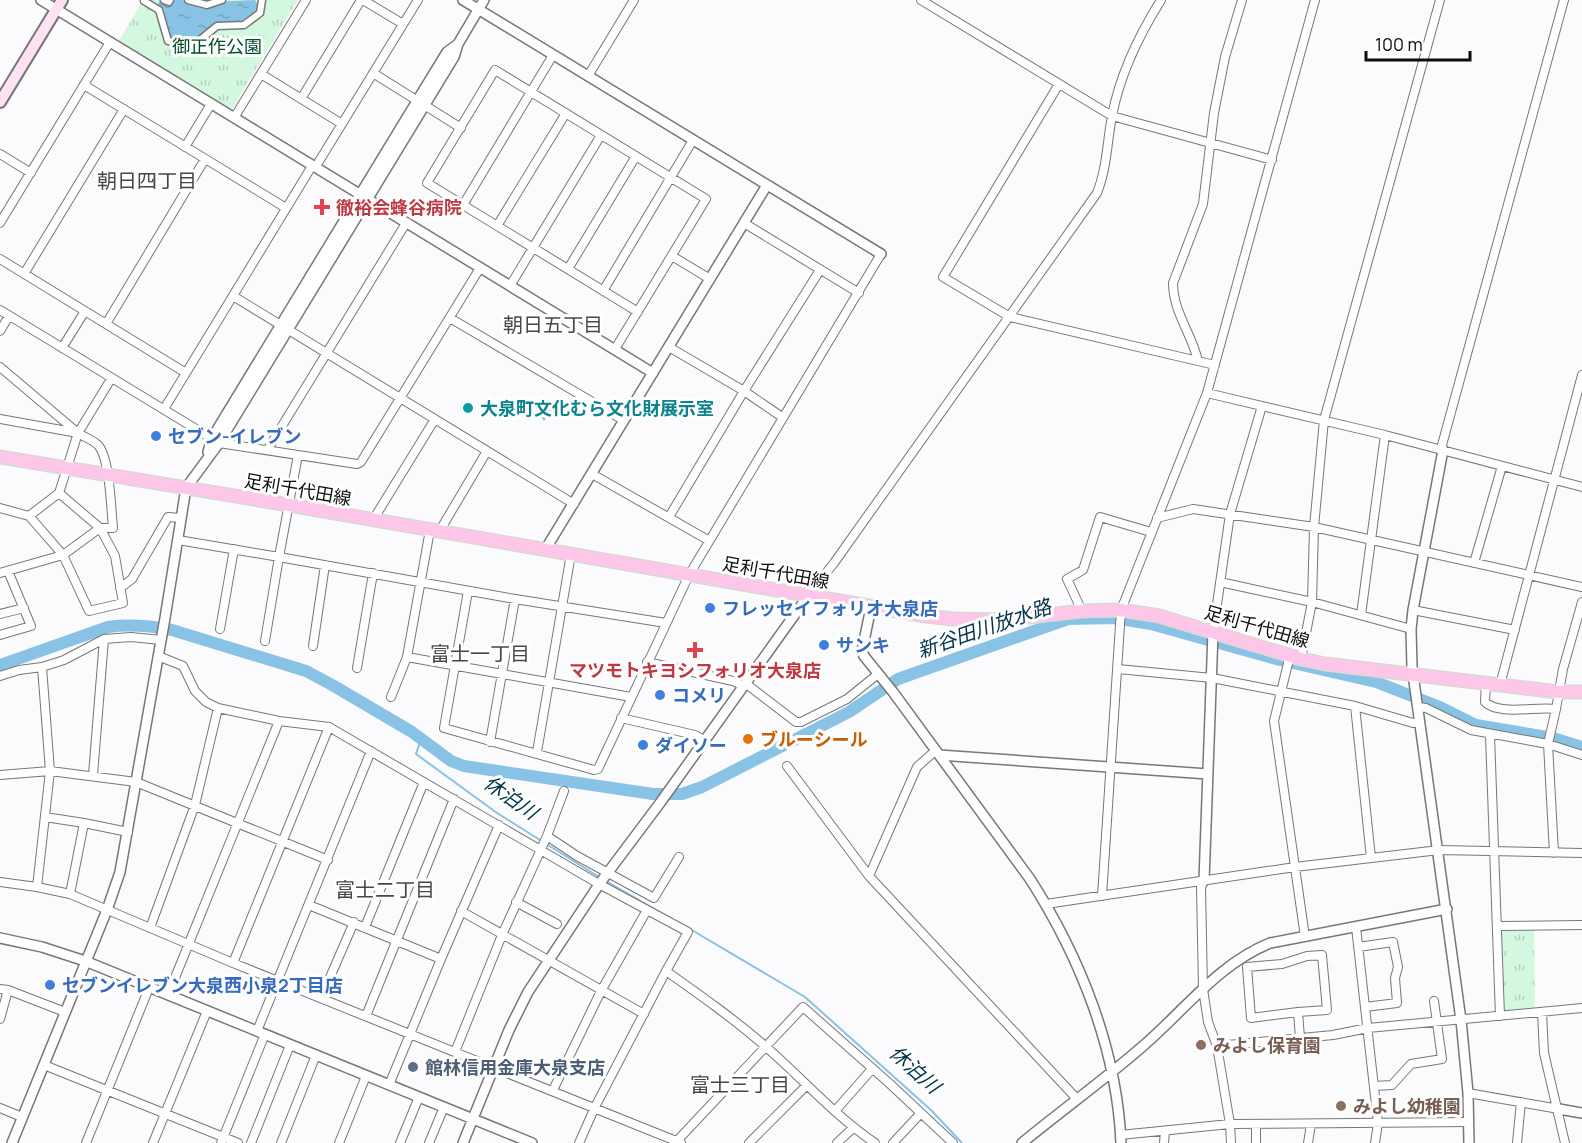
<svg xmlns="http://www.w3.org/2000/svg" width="1582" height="1143" font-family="Manrope,'Noto Sans JP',sans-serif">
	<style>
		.grass { fill: url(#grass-tufts) }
		.water { fill: url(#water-ripples) }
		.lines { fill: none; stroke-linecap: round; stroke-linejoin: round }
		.stream { stroke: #88c2e4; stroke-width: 2 }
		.river { stroke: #88c2e4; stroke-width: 12 }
		.pedestrian-casing { stroke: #787679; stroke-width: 9 }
		.minor-casing { stroke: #787679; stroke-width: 10 }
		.tertiary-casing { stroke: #787679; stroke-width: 12 }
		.secondary-casing { stroke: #787679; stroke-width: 14 }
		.primary-casing { stroke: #d8d8d8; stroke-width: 15 }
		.pedestrian { stroke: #fff; stroke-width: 6 }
		.minor { stroke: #fff; stroke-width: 8 }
		.tertiary { stroke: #fff; stroke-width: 9 }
		.secondary { stroke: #ffe3f4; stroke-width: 10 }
		.primary { stroke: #fec7e9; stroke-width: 12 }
		.health-dot { fill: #e0444e; stroke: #fff; stroke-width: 2 }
		.culture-dot { fill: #0f9aa8; stroke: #fff; stroke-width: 2 }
		.shop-dot { fill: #3f7fe0; stroke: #fff; stroke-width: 2 }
		.food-dot { fill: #e8710a; stroke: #fff; stroke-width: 2 }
		.education-dot { fill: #8d6e63; stroke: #fff; stroke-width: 2 }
		.service-dot { fill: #5c6f8a; stroke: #fff; stroke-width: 2 }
		.labels { text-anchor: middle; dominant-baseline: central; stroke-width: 6; stroke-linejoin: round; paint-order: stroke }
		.park-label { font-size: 18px; fill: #054b2a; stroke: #fff }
		.health-label { font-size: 18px; font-weight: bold; fill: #be3a42; stroke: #fff; text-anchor: start }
		.culture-label { font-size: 18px; font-weight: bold; fill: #0d838f; stroke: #fff; text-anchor: start }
		.shop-label { font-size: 18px; font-weight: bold; fill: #366cbe; stroke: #fff; text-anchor: start }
		.street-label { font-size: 18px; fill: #0d0c0d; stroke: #fff }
		.food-label { font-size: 18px; font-weight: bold; fill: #c56008; stroke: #fff; text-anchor: start }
		.education-label { font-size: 18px; font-weight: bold; fill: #785e54; stroke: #fff; text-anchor: start }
		.service-label { font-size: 18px; font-weight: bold; fill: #4e5e75; stroke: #fff; text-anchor: start }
		.neighbourhood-label { font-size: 20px; fill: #484749; stroke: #fff }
		.water-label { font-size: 20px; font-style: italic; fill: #003249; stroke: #fff }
	</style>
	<defs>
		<pattern id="grass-tufts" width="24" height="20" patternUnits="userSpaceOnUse" patternTransform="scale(1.5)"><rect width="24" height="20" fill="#d4f7df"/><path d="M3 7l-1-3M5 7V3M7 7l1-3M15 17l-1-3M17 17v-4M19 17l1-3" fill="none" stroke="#b5d3be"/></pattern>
		<pattern id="water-ripples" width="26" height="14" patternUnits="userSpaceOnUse" patternTransform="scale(1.5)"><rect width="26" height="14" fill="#88c2e4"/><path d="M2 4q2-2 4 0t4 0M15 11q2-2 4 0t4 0" fill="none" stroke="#74a6c2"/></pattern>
	</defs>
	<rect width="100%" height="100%" fill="#fbfafd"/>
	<path class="grass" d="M143 0H298L233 107 229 108 119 41Z
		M1534 925 1535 1013 1500 1016 1497 926Z"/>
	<path class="water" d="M160 0H182L189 3 255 0 259 7C252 14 243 23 232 23 226 23 223 21 218 23 211 25 209 30 204 35 192 46 171 46 166 28 164 22 165 15 164 9L157 6Z
		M552 402 554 404 551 409 556 418 547 417 544 421 536 408Z"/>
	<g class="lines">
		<path class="stream" d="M421 739 416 754 497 813 599 877
			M604 880 672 919
			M690 929 805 997 932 1111 962 1143"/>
		<path class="river" d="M0 665 108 627C130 624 151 626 172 630L306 671 334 686 412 732 451 761 464 766 653 794H682L702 787 849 712 898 679 1068 619 1114 618 1151 624 1280 660 1376 682 1440 707 1476 725 1553 738 1582 747"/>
		<g class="pedestrian-casing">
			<path id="pedestrian" d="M164 0 169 2 170 0
				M188 0 207 5 222 0
				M144 1 159 10 168 41 190 48 217 26 244 25 260 13 262 0"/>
		</g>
		<g class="minor-casing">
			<path id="minor" d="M363 0 403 24
				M921 0 1112 116 1272 160
				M373 73 461 128
				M261 74 342 124
				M588 76 634 0
				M1059 84 943 277 1010 317 1215 365
				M84 85 286 208
				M301 99 361 0
				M234 118 306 0
				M185 147 211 104
				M0 154 31 173
				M318 163 418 0
				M463 205 553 55
				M0 223 110 42
				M744 223 859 293
				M497 226 566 113
				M672 256 710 279
				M0 259 186 373
				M568 269 636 156
				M24 274 124 109
				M510 286 601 135
				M603 291 693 140
				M233 296 574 504
				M0 310 219 443 357 464 361 462 480 268
				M450 318 623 420
				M106 324 205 159
				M0 331 9 316
				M669 347 744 391 782 417
				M62 348 85 311
				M615 349 706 199 495 70 427 183 638 312
				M1198 361C1192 334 1173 312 1173 283L1203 204 1214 113 1225 57 1242 0
				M0 367 78 433 111 379
				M1207 393 1385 435 1582 487
				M164 409 312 166
				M0 419 78 433 59 493 29 516
				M268 449 406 223
				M1443 450 1442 445 1564 0
				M592 474 708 540
				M59 493 100 528H113C111 509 110 458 98 445 93 440 84 437 78 433
				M0 508 29 516 37 525 63 555 89 611 123 603 115 556 100 528 63 555 0 573
				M669 517 744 391 820 270
				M1157 518 1193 509 1314 527 1582 587
				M373 520 435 419
				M430 530 407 657 631 697
				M439 532 487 451
				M178 540 279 557 298 455
				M1474 563 1502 466
				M1220 582 1312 602 1411 629
				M120 588 132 579 168 517 181 518
				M468 591 444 728 594 770 598 769 689 575 881 254
				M808 596 834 563 1097 193C1107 168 1107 142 1112 116 1120 74 1139 35 1161 0
				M1413 610 1515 630
				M1082 611 1067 579 1083 570 1100 517 1151 532
				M0 614 24 608
				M1361 615 1385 435
				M220 629 234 549
				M1213 632 1230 514 1262 406
				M0 635 31 626 8 571
				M265 641 279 557 515 599 666 623
				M313 646 325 565
				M1290 655 1274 721 1305 937
				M158 656 183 666 195 691 206 702 218 708
				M1301 659 1312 602 1314 527 1324 420 1440 0
				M647 662 733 681 743 686
				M357 668 373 573
				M1118 669 1212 678 1355 706 1413 723 1420 722
				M0 676 19 670 42 667 64 660 104 639 131 637 161 640
				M745 683 796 722H801L847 699 878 674
				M1486 683 1485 702C1500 716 1536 706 1556 709L1563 669 1582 602
				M1500 685 1582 375
				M391 697 407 657
				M1355 706 1371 858
				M1418 707 1426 708 1471 730 1548 744 1582 755
				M621 718 695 735 704 740
				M1490 735 1500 1016
				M490 742 515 599
				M537 752 571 554
				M787 766 869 876 1076 1098
				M0 775 50 771 136 782 328 860
				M93 775 104 639
				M45 817 84 823 70 894
				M84 823 128 832
				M547 836 577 856 654 898 679 857
				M1554 853 1548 744 1556 709
				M869 876 917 767 935 751
				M1204 881 1201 887 1203 989 1208 1022 1217 1046 1230 1124 1231 1143
				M0 882 37 887 70 894 233 963 681 1143
				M37 887 50 771 42 667
				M1102 896 1121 610 1207 393 1315 0
				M516 902 557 924
				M1046 904 1295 867 1439 850 1582 853
				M309 905 441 959
				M461 911 644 1014
				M1497 926 1582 925
				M365 927 424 782
				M1356 927 1378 1123 1375 1143
				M150 928 195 805 218 708 279 721 329 727 599 884 688 932 666 971
				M1358 947 1393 942 1398 967 1395 978 1397 1003 1365 1007
				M233 963 329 727
				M0 989 8 990 65 1012
				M168 995 279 721
				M321 998 354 922
				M1298 1012 1327 1010 1322 955 1307 956 1282 964 1247 967 1251 1018 1298 1012 1300 1038
				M1542 1012 1544 1053 1565 1143
				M366 1016 454 799
				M0 1019 8 990
				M257 1031 371 751
				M1217 1046 1333 1035 1368 1028 1582 1008
				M455 1052 502 935 547 836 564 791
				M44 1065 238 1143
				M389 1085 441 959 499 825
				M1374 1086 1392 1085 1411 1064 1442 1059 1434 1001
				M553 1090 601 991 647 910
				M1468 1093 1559 1109
				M0 1108 22 1117
				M835 1111 872 1069
				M1120 1135 1230 1124 1469 1122
				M86 1143 149 988
				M153 1143 207 1011
				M221 1143 265 1034
				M251 1143 290 1045
				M281 1143 316 1055
				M339 1143 366 1076
				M400 1143 419 1097
				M429 1143 444 1107
				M579 1143 595 1107 666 971C700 995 734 1019 765 1046 802 1078 834 1115 875 1143
				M675 1143 803 1007 889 1083 953 1143
				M749 1143 807 1085
				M837 1143 853 1128
				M893 1143 921 1113
				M1164 1143 1165 1131
				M1256 1143V1124
				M1308 1143 1311 1124
				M1517 1143 1521 1102"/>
		</g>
		<g class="tertiary-casing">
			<path id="tertiary" d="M41 0 653 373
				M463 0 881 254
				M1443 450 1413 610 1411 629 1412 667 1461 1020 1468 1093 1469 1143
				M208 452 212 438 417 101 447 52 458 44
				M545 550 767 185
				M871 607 862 651 864 656 893 692 1030 879C1080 957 1117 1049 1121 1143
				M939 755 1208 774
				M1204 881 1213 632
				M0 938 42 947 85 961 532 1143
				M1559 1109 1582 1113
				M12 1143 107 910 120 872 165 618 186 488 219 443 454 57 458 44 484 0
				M463 1143 509 1030 528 992 600 883 660 803 808 596
				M1022 1143C1062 1110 1104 1080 1143 1046 1184 1011 1218 964 1270 943L1447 909"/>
		</g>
		<g class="secondary-casing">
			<path id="secondary" d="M0 102 62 0"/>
		</g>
		<g class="primary-casing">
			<path id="primary" d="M0 457 289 505 926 616 953 619 1002 620 1082 611 1121 610 1159 616 1301 659 1325 664 1558 692H1582"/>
		</g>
		<use href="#pedestrian" class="pedestrian"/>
		<use href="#minor" class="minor"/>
		<use href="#tertiary" class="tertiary"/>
		<use href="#secondary" class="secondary"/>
		<use href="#primary" class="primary"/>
	</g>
	<g class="health-dot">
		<path d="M319 198h6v6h6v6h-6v6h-6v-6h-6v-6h6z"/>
		<path d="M692 641h6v6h6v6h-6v6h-6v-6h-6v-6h6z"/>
	</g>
	<circle class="culture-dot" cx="468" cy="408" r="6"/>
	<g class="shop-dot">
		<circle cx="156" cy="436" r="6"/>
		<circle cx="710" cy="608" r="6"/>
		<circle cx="824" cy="645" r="6"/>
		<circle cx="660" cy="695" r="6"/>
		<circle cx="643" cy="745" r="6"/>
		<circle cx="50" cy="985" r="6"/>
	</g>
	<circle class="food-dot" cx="748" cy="739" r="6"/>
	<g class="education-dot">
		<circle cx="1201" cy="1045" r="6"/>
		<circle cx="1341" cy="1106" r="6"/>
	</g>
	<circle class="service-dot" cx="413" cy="1067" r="6"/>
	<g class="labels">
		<g class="park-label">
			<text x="217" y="46">御正作公園</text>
		</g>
		<g class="health-label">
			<text x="336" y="207">徹裕会蜂谷病院</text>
			<text x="695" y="670" text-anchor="middle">マツモトキヨシフォリオ大泉店</text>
		</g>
		<g class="culture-label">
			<text x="480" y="408">大泉町文化むら文化財展示室</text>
		</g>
		<g class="shop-label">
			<text x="168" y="436">セブン-イレブン</text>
			<text x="722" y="608">フレッセイフォリオ大泉店</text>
			<text x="836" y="645">サンキ</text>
			<text x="672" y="695">コメリ</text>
			<text x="655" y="745">ダイソー</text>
			<text x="62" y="985">セブンイレブン大泉西小泉2丁目店</text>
		</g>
		<g class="street-label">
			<text transform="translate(298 489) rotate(10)">足利千代田線</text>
			<text transform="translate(776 572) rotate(10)">足利千代田線</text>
			<text transform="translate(1257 626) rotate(16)">足利千代田線</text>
		</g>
		<g class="food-label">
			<text x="760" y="739">ブルーシール</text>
		</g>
		<g class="education-label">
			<text x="1213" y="1045">みよし保育園</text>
			<text x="1353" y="1106">みよし幼稚園</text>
		</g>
		<g class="service-label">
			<text x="425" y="1067">館林信用金庫大泉支店</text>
		</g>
		<g class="neighbourhood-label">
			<text x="147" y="180">朝日四丁目</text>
			<text x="553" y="324">朝日五丁目</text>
			<text x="480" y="653">富士一丁目</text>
			<text x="385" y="889">富士二丁目</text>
			<text x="740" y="1084">富士三丁目</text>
		</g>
		<g class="water-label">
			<text transform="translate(984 628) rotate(-19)">新谷田川放水路</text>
			<text transform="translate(511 797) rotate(35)">休泊川</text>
			<text transform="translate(915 1069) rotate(42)">休泊川</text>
		</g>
	</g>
	<path d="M1366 51v9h104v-9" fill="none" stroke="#0d0c0d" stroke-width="3"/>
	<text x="1375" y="51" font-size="18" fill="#0d0c0d" stroke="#ffffff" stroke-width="4.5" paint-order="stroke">100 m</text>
</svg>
